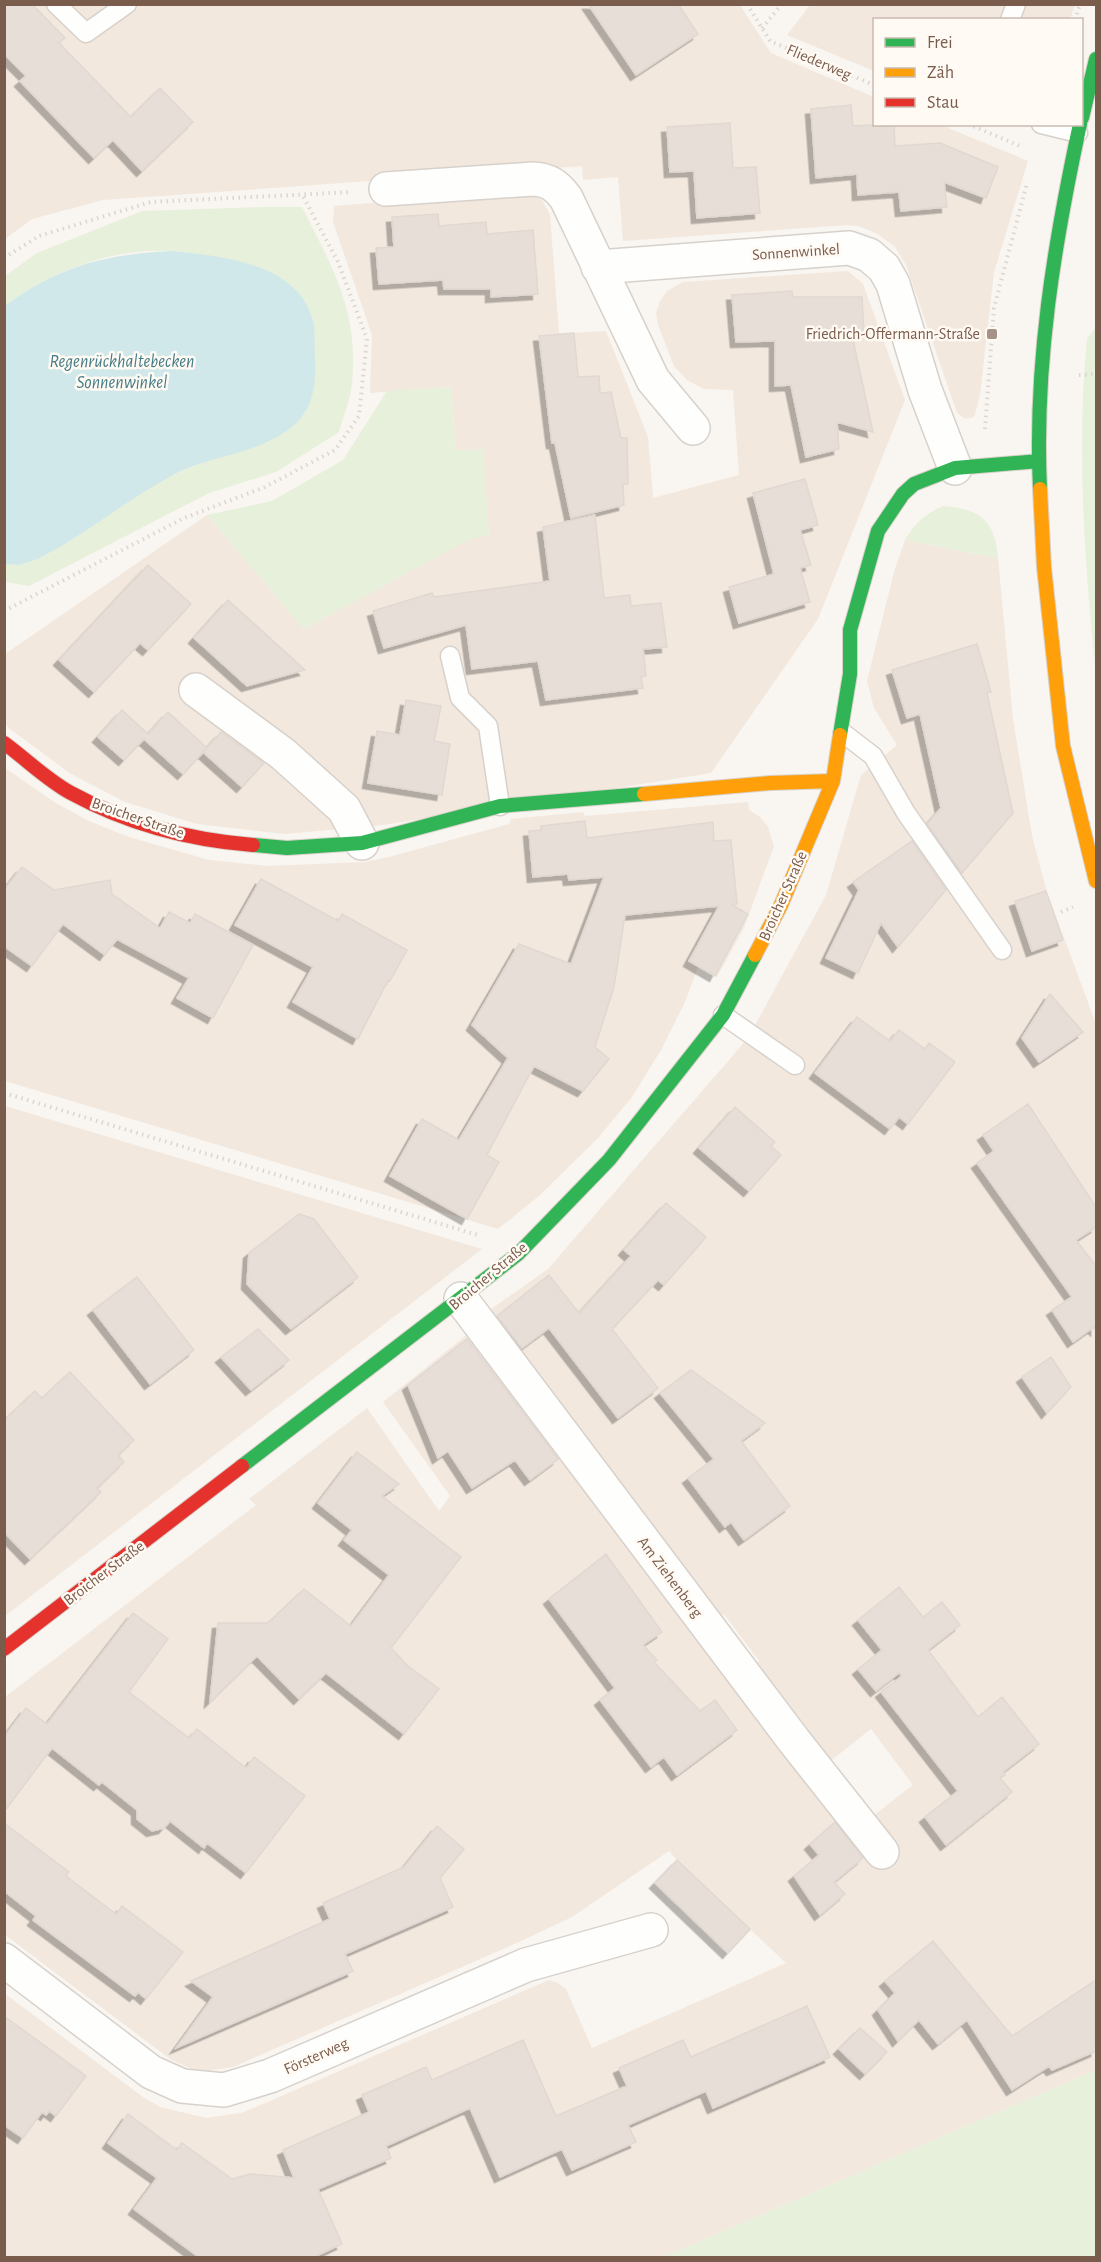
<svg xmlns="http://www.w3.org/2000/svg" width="1101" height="2262" font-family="'Alegreya Sans',sans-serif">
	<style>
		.residential { fill: #f2e8de }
		.green { fill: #e7f0db }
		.water { fill: #d0e8ea }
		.building { fill: #e6ded7; stroke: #e2d8d2; stroke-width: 1.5; filter: url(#shadow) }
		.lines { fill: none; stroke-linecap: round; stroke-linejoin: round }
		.lane-casing { stroke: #d7d1cb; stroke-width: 21 }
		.street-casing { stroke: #d7d1cb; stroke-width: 36 }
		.fast-casing { stroke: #d9d2cb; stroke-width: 16 }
		.slow-casing { stroke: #d9d2cb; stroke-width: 16 }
		.jam-casing { stroke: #d9d2cb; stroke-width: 16 }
		.path { stroke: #dcd5d0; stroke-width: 4; stroke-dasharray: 1.5 4.5; stroke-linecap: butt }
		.lane { stroke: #fefefd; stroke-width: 18 }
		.street { stroke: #fefefd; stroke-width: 33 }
		.fast { stroke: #30b455; stroke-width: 14 }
		.slow { stroke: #ff9f0a; stroke-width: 14 }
		.jam { stroke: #e5322d; stroke-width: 14 }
		.poi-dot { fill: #a69286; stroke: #fffaf3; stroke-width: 2 }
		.labels { text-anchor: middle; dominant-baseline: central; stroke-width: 5; stroke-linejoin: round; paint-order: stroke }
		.street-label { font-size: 16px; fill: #7a5c4d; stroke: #fffaf3 }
		.poi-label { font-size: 16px; fill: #7a5c4d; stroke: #fffaf3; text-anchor: end }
		.water-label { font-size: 18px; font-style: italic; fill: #437c86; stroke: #fffaf3 }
	</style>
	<defs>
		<filter id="shadow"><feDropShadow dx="-5.5" dy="5.5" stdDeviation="0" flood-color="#0004"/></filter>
	</defs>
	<rect width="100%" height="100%" fill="#f9f5f0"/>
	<path class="residential" d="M5 5H740L771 53 874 97V124L941 125 1028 161 994 272 980 395 974 417 965 419 957 413 906 265 895 247 878 234 858 226 848 225 623 241 618 177 583 180 582 166 103 200 32 219 5 239Z
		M810 5H1075L1070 19 874 20V71L787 35Z
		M523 191 542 200 550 215 559 334 606 331 648 437 653 498 739 475 733 390 704 389 687 380 674 366 658 325 656 313 660 301 667 291 683 282 848 271 863 284 905 400 818 619 711 773 383 825 284 834 197 824 125 802 71 774 10 729 5 723V654L207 515 304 629 470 538 489 535 482 449 456 451 451 387 370 393 372 335 333 222 334 206Z
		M905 540 998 558 1013 719 1032 836 1047 892 1096 1024V2070L664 2257H5L4 1993 143 2097 160 2107 206 2118 241 2113 256 2107 549 1980 558 1983 566 1989 592 2048 786 1963 751 1930 728 1953 655 1884 678 1861 669 1851 572 1917 519 1942 233 2067 208 2071 191 2069 170 2059 5 1935V1697L256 1505 249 1499 367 1408 439 1511 450 1496 448 1493 383 1402 474 1329 868 1820 913 1785 871 1729 824 1766 749 1668 759 1661 724 1614 715 1621 484 1314 548 1269 748 1038 826 895 861 775 897 745 874 708 867 681 894 572Z
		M4 767 54 802 89 821 129 837 209 860 268 866 365 862 389 857 509 824 511 819 583 812 585 816 748 802 749 810 760 817 768 827 774 846 744 928 717 977 698 967 685 1002 661 1050 632 1097 598 1138 539 1196 498 1229 5 1081Z
		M5 1106 482 1249 5 1616Z"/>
	<path class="green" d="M265 207H302C333 268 359 312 352 383 351 399 343 416 339 432L276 472 209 493 29 586 5 582V564L19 565 38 559C85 535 128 496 175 474 219 453 271 450 306 412L282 279C263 269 243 265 221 261 205 257 188 251 171 251 111 248 52 271 5 306V276L37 253 142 211Z
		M1096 316V676C1085 565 1076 450 1087 339L1096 327Z
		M451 387 456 451 483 449 489 535 470 539 304 629 207 515 272 501 343 460 387 391Z
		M943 506C980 509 995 520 998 558L905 540C915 523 925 514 943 506Z
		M1096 2070V2257H664Z"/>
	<path class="water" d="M172 251C219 256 296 262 312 318 316 330 314 346 315 359 316 383 314 408 294 425 261 454 211 455 173 475 126 500 85 535 38 559L19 565 5 564V306C58 266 107 254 172 251Z"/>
	<path class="building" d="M4 4H32L65 38 59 43 131 117 160 88 193 122 142 171 113 140 94 158 20 81 26 76 4 54Z
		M588 4H678L698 34 636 75Z
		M851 105 853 126 894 124 895 146 940 143 998 167 986 198 944 182 947 207 901 211 899 192 858 195 857 174 816 178 811 109Z
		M730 123 733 168 756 167 760 213 697 218 694 171 670 172 667 127Z
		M438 214 439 226 486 222 487 234 533 230 538 294 491 297V289H444L443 280 379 284 376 248 394 247 392 217Z
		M792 291 793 297H862L864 334 852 335 873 432 837 422 839 449 806 457 791 385 775 386V341L736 342 732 295Z
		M574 333 578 377 599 376 600 393 611 392 621 438H627L628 484H623L624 505 571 518 555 443H552L539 336Z
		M805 479 818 525 800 530 811 565 800 568 810 602 739 623 729 587 774 574 753 493Z
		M595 515 604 598 630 595 631 606 661 603 667 647 643 649 646 676 641 677 643 688 546 700 538 661 472 669 466 625 384 648 373 611 432 593 434 597 550 581 543 527Z
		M148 565 191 604 148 650 140 643 94 692 59 660Z
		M228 600 305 670 247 686 194 638Z
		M977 644 991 692 987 693 1013 813 962 873 927 824 941 808 920 714 907 718 892 670Z
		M406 700 441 706 434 741 450 744 442 795 368 783 377 731 400 735Z
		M122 710 148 734 168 712 207 748 183 774 144 739 124 760 98 737Z
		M221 732 264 763 242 787 203 752Z
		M585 821 587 838 713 822 714 841 731 840 737 904 732 905 748 914 715 976 689 961 719 906 625 915 614 987 595 1047 609 1059 583 1091 534 1066 487 1155 499 1162 467 1219 390 1176 422 1119 459 1140 508 1058 472 1025 519 944 571 964 604 877 569 880 568 874 533 877 529 831 541 830V826Z
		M912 841 946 890 898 947 881 923 858 973 826 958 859 890 853 882Z
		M22 867 54 890 110 880 112 894 160 928 169 912 190 923 195 914 253 945 213 1018 177 998 189 978 117 939 105 955 63 924 32 966 4 946V890Z
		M261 879 338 921 342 914 407 950 390 981 388 980 358 1039 293 1002 313 967 235 925Z
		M1046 891 1063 940 1032 951 1015 901Z
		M1050 994 1083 1032 1039 1062 1022 1038Z
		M857 1017 890 1041 899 1030 925 1049 929 1043 955 1062 908 1124 899 1117 890 1129 815 1073Z
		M1028 1104 1096 1207V1227L1076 1240 1096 1266V1331L1094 1327 1073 1342 1052 1310 1072 1297 977 1163 994 1151 983 1135Z
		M735 1107 775 1142 771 1146 781 1155 749 1191 699 1148Z
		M666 1203 706 1237 664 1285 658 1280 612 1329 658 1388 618 1418 549 1328 522 1348 497 1316 549 1275 579 1313 631 1256 624 1250Z
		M299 1214 314 1219 358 1277 291 1329 247 1284 249 1253Z
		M137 1277 194 1350 150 1384 93 1310Z
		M258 1329 289 1360 251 1390 221 1357Z
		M467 1339 558 1459 530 1480 515 1460 472 1488 448 1451 438 1458 408 1385Z
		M1051 1357 1071 1387 1047 1413 1022 1377Z
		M691 1370 765 1423 741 1441 790 1506 744 1540 731 1522 725 1527 688 1478 714 1459 660 1393Z
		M70 1372 134 1440 118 1455 124 1462 97 1488 101 1492 30 1559 4 1532V1420L35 1391 42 1398Z
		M357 1452 399 1484 382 1496 461 1557 391 1648 408 1666 439 1689 404 1734 326 1673 299 1699 257 1656 210 1702 218 1623H268L304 1589 351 1626 389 1575 344 1540 352 1530 318 1503Z
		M606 1554 662 1632 643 1645 657 1660 654 1662 700 1711 715 1700 737 1730 677 1775 664 1757 651 1767 600 1700 615 1688 549 1599Z
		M899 1587 923 1617 942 1602 960 1625 928 1650 978 1717 1002 1697 1039 1744 1003 1772 1005 1775 1000 1778 1012 1792 946 1845 925 1817 958 1791 881 1692 902 1676 899 1673 876 1691 858 1669 882 1650 858 1620Z
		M133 1613 168 1639 129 1692 189 1738 197 1729 246 1768 254 1757 305 1796 246 1873 207 1843 204 1848 170 1821 164 1828 152 1831 137 1819V1810L102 1782 99 1785 52 1748 4 1812V1737L26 1708 47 1724Z
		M835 1822 863 1858 834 1882 845 1894 820 1915 794 1876 819 1855 810 1844Z
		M4 1823 69 1872 66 1876 116 1914 122 1906 183 1952 146 1999 138 1992 135 1996 33 1920 36 1916 4 1891Z
		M437 1826 464 1849 440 1878 453 1907 345 1954 353 1971 176 2048 213 1997 191 1981 330 1919 323 1903 404 1867Z
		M677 1860 750 1929 728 1953 655 1883Z
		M933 1941 1012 2036 1096 1980V2051L1052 2070 1049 2066 1012 2090 967 2020 938 2044 919 2020 898 2041 878 2010 895 1993 885 1981Z
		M807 2006 830 2057 713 2108 706 2091 628 2125 636 2142 572 2170 562 2149 500 2177 470 2108 386 2146 391 2158 318 2189 342 2244 312 2258H200L134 2209 157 2178 108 2143 128 2114 177 2150 182 2143 232 2179 250 2174 294 2178 283 2150 369 2112 362 2095 426 2067 432 2080 523 2040 556 2116 627 2086 619 2068 683 2040 691 2057Z
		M4 2016 86 2076 56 2116 49 2111 46 2115 42 2112 23 2138 4 2125Z
		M860 2028 887 2052 865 2074 839 2049Z"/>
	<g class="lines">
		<g class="lane-casing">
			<path id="lane" d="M56 4 86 33 127 4
				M1010 20 1016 4
				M1041 124 1078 133
				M450 656 460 698 488 726 500 806
				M843 733 873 756 906 813 1002 950
				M723 1015 795 1065"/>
		</g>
		<g class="street-casing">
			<path id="street" d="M386 189 533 179C549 180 556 185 566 198L653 380 693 428
				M598 267 849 248 869 255 884 268 893 284 925 390 955 468
				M196 690 283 754 344 809 362 843
				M461 1299 795 1742 882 1852
				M4 1960 151 2072 182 2086 224 2090 270 2076 526 1965 651 1930"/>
		</g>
		<g class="fast-casing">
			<path id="fast" d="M1082 118 1096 59
				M1040 489C1034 365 1054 245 1080 124
				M840 735 850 674V630L878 531 903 494 914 484 955 468 1039 461
				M253 845 287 848 362 843 500 806 644 794
				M242 1466 518 1254 609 1160 723 1015 755 955"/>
		</g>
		<g class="slow-casing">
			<path id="slow" d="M1040 489 1044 567 1063 746 1096 881
				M644 794 770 783 833 781
				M755 955 781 905 833 781 840 735"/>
		</g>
		<g class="jam-casing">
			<path id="jam" d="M4 743C26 759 47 780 71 793 126 823 190 840 253 845
				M4 1649 242 1466"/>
		</g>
		<path class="path" d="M747 4 770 41 874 85
			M1075 20 1080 4
			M762 28 782 4
			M968 124 1020 146
			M4 258 39 236 151 202 352 192
			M1079 375 1096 374
			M985 429 994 308 1027 183
			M4 611 184 518 265 487 335 450 359 416 367 339 338 262 303 196
			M1061 912 1073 907
			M4 1093 481 1236"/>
		<use href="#lane" class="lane"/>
		<use href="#street" class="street"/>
		<use href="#fast" class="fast"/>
		<use href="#slow" class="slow"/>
		<use href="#jam" class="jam"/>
	</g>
	<rect class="poi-dot" x="986" y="328" width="12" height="12" rx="3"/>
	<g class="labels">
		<g class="street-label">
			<text transform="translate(819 62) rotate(23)">Fliederweg</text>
			<text transform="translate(796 252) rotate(-4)">Sonnenwinkel</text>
			<text transform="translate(138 818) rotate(19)">Broicher Straße</text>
			<text transform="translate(783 896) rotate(-66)">Broicher Straße</text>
			<text transform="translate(488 1276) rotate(-40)">Broicher Straße</text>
			<text transform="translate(104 1573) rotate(-37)">Broicher Straße</text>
			<text transform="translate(670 1577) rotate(53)">Am Ziehenberg</text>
			<text transform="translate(316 2056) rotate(-24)">Försterweg</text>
		</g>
		<g class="poi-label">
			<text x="980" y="334">Friedrich-Offermann-Straße</text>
		</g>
		<g class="water-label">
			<text x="122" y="362">Regenrückhaltebecken<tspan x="122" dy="21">Sonnenwinkel</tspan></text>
		</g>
	</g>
	<rect width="1101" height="2262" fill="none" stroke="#7a5c4d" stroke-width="12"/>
	<rect x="873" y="18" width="210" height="108" fill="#fffaf3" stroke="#cabbb1" stroke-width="1.5"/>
	<rect x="885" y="38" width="30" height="9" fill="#30b455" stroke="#cabbb1" stroke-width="1.5"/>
	<text x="927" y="48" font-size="18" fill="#7a5c4d">Frei</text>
	<rect x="885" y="68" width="30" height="9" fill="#ff9f0a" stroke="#cabbb1" stroke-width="1.5"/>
	<text x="927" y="78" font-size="18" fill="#7a5c4d">Zäh</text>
	<rect x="885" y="98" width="30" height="9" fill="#e5322d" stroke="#cabbb1" stroke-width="1.5"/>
	<text x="927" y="108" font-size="18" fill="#7a5c4d">Stau</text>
</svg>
